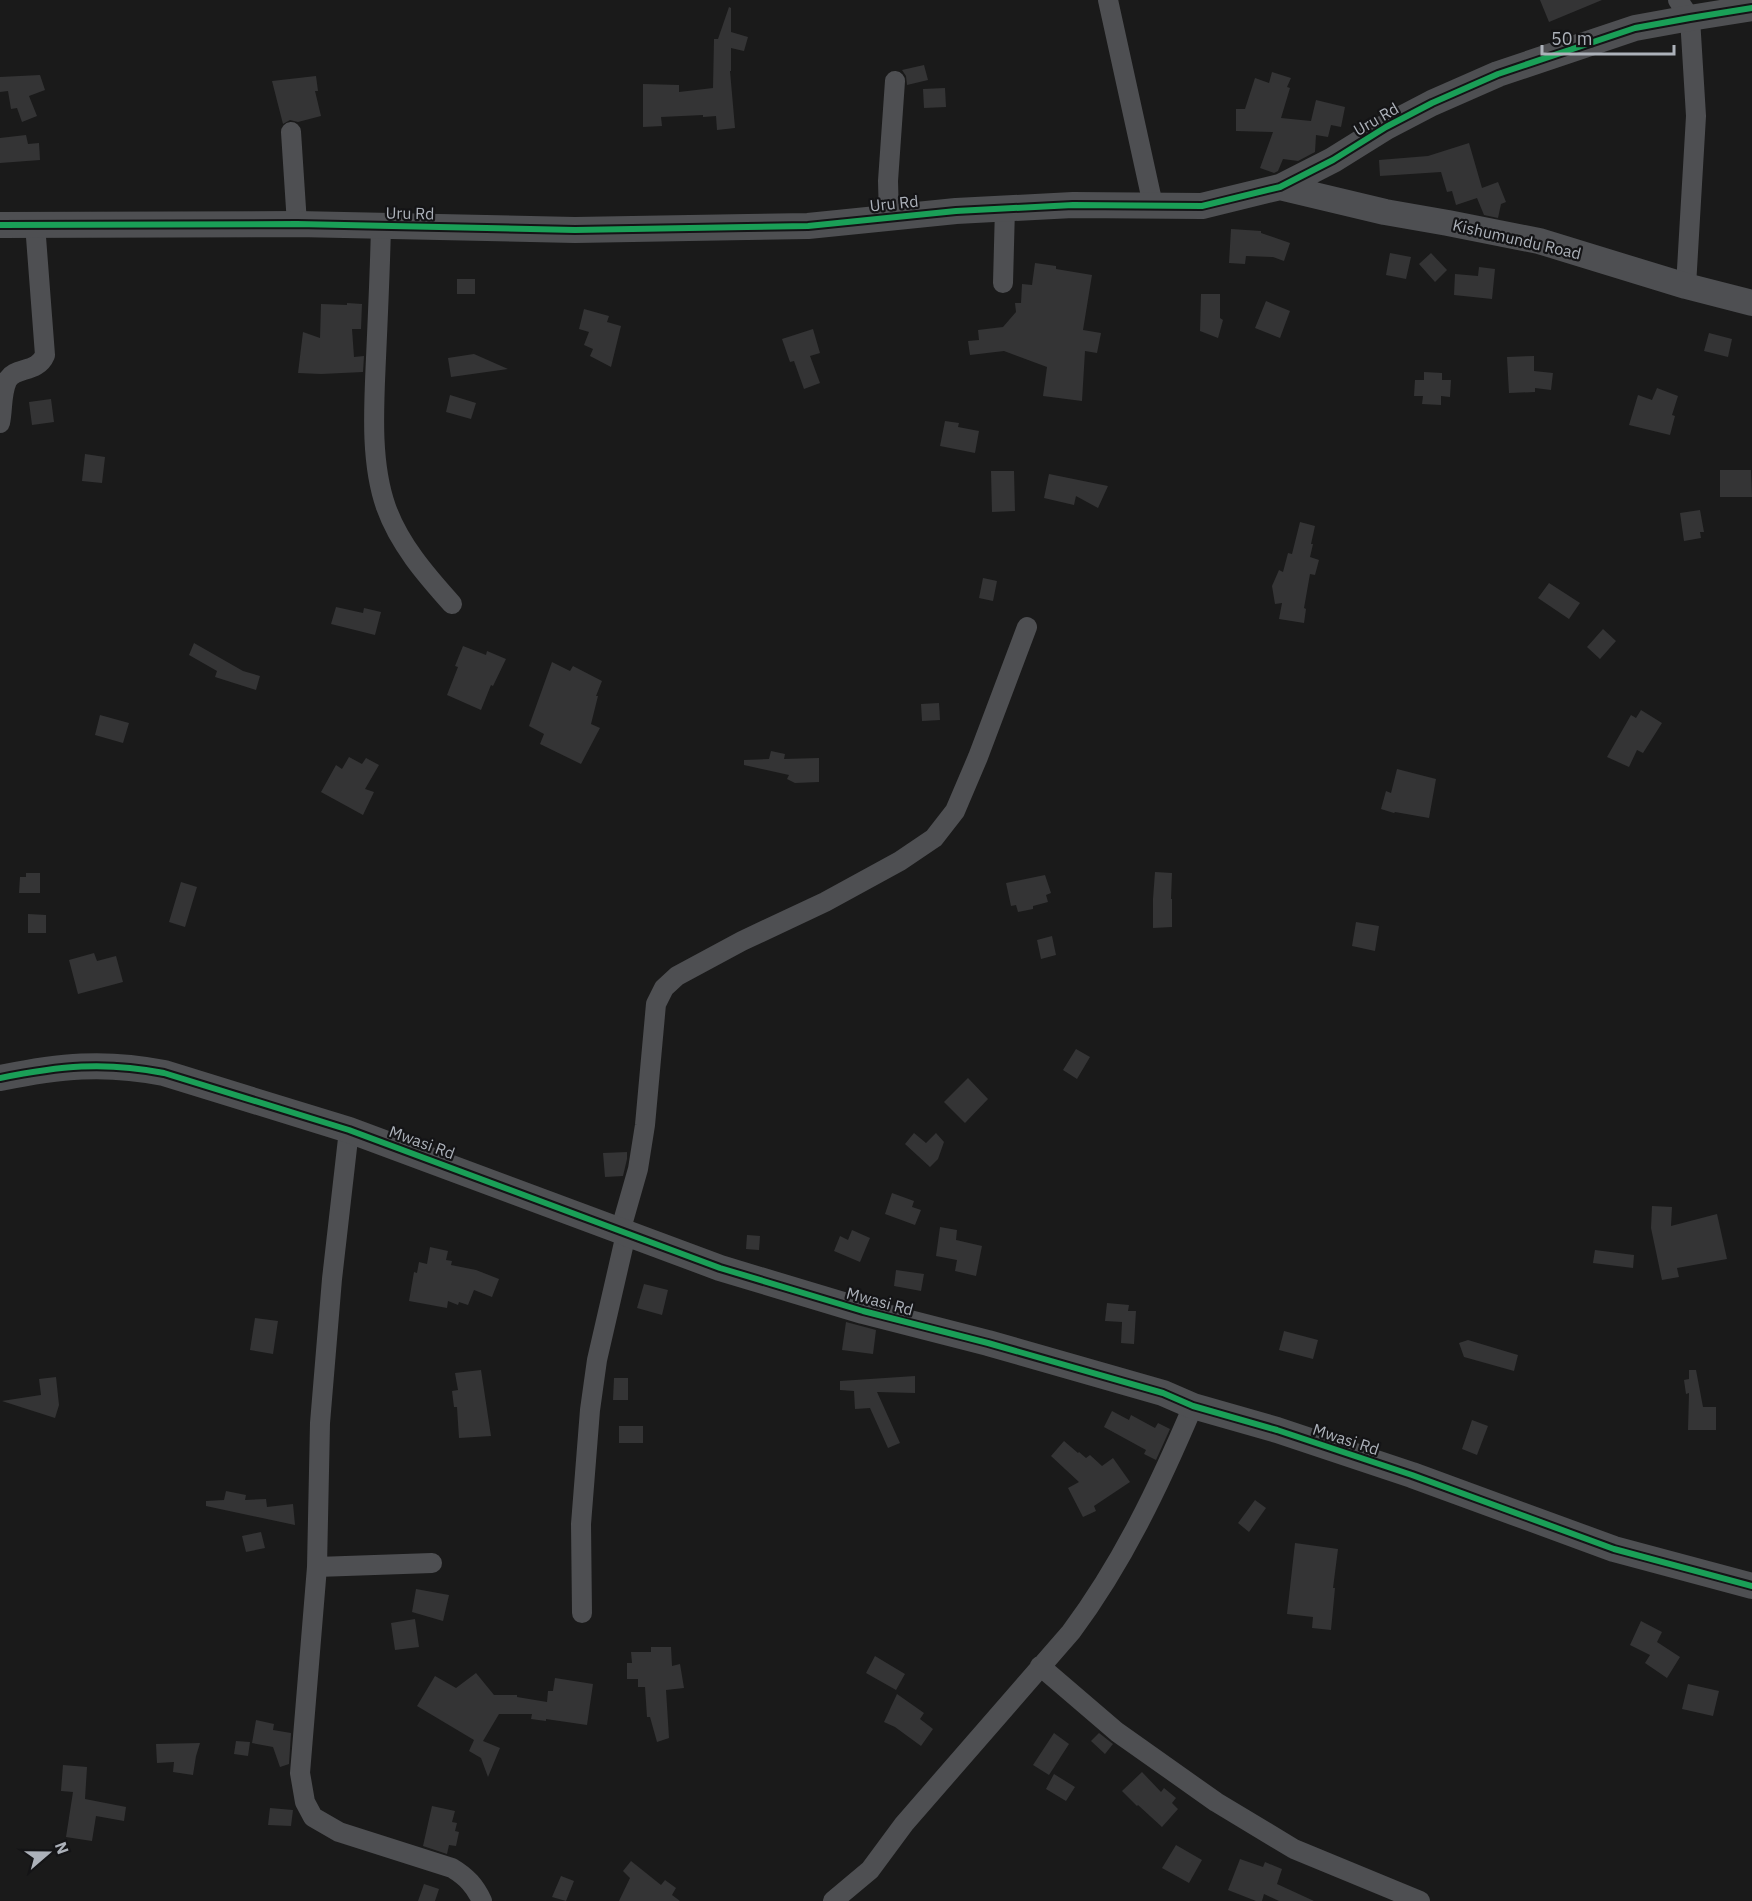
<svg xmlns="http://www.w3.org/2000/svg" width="1752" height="1901" font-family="'IBM Plex Sans',sans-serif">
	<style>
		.building { fill: #343435 }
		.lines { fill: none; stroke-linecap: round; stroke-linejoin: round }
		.minor { stroke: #4e4f52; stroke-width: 20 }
		.tertiary { stroke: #4e4f52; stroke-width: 26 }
		.cycleway-casing { stroke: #141416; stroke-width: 10 }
		.cycleway { stroke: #1a9f57; stroke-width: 6 }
		.labels { text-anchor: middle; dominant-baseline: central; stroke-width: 4.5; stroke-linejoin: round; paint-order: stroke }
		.street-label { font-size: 16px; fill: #acb1b9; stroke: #141416 }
	</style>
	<rect width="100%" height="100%" fill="#1a1a1a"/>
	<path class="building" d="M1540 0H1602L1549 22Z
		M729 7 731 8V32L748 37 744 51 731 48V71H730L735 128 717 130 716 116 703 117V115L661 117 662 126 643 127V84L679 85V92L713 88 714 39H718Z
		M924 65 928 80 907 85 906 76 902 70Z
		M1272 72 1291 78 1287 87 1290 88 1281 118 1311 121 1316 100 1345 107 1341 127 1331 125 1328 137 1316 135 1315 152 1298 161 1283 159 1278 171 1274 173 1260 168 1273 132 1236 131V109H1245L1255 78 1269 83Z
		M40 75 45 90 29 96 37 116 22 122 17 108 11 109 8 91 0 92V77Z
		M316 76 318 91H315L321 116 298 122 290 120 283 124 272 81Z
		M945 88 946 107 924 108 923 89Z
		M26 135 28 144 39 143 40 160 0 163V138Z
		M1469 143 1482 188 1498 182 1506 202 1501 204 1498 218 1484 215 1477 198 1456 205 1452 191 1447 192 1441 172 1380 176 1379 160 1428 156Z
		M1231 229 1261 231V233L1290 243 1284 261 1273 257 1246 256 1245 264 1229 263Z
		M1390 253 1411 257 1406 279 1386 275Z
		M1431 253 1447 270 1435 282 1419 264Z
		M1035 263 1056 266V269L1092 275 1083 330 1101 333 1097 353 1085 351 1082 401 1043 396 1047 367 1004 351 970 355 968 341 979 340 978 330 1003 327 1016 312 1015 303H1021L1022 284 1032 285Z
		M1479 267 1495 269 1492 299 1454 295 1455 274 1478 276Z
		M457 279H475V294H457Z
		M1201 294H1220V318L1223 320 1218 338 1200 331Z
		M1266 301 1290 311 1280 338 1255 328Z
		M347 303 362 304 361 329H352L354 357 364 356 363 372 321 374 298 373 303 332 320 338 321 304 347 305Z
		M584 309 609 316 607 322 621 326 611 367 590 356 593 349 584 345 589 332 579 329Z
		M813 329 820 353 810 356 820 383 804 389 794 361 790 362 782 339Z
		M1709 333 1732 339 1728 357 1704 351Z
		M474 354 508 369 451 377 448 358Z
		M1534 356V371L1553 373 1551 390 1535 388V392L1509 393 1507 357Z
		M1424 372 1442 373V380H1451L1450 397 1441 396V405L1422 404 1423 396H1414L1415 380H1424Z
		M1657 388 1678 396 1672 415 1675 416 1670 435 1629 425 1638 395 1652 400Z
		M450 395 476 403 471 419 446 412Z
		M51 399 54 422 32 425 29 402Z
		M945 421 959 423 958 427 979 431 975 453 940 446Z
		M85 454 105 457 102 483 82 481Z
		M1720 470H1751L1752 497H1720Z
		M991 471H1014L1015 511 992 512Z
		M1049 474 1108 486 1098 508 1076 496 1074 505 1044 498Z
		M1700 510 1704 532H1700L1701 538 1684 541 1680 513Z
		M1300 522 1315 526 1311 544H1313L1310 557 1319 560 1315 575 1310 574 1304 608 1306 609 1304 623 1279 619 1282 603 1275 604 1272 586 1279 570 1283 572 1288 553 1292 554Z
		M983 578 997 581 993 601 979 598Z
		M1549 583 1580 603 1569 619 1538 598Z
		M336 607 363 613 364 608 381 612 375 635 331 624Z
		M1603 629 1616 641 1600 659 1587 647Z
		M194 643 243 671 260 676 256 690 215 677 217 671 189 655Z
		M463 646 486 655 487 651 506 659 493 686 491 685 481 710 447 695 458 667 455 666Z
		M552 662 570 671 573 666 602 681 596 696H598L591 724 600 728 581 764 540 744 544 734 529 726Z
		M939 703 940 720 922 721 921 704Z
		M1641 710 1662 723 1643 753 1637 750 1629 767 1607 757 1631 715 1636 718Z
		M100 715 129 723 123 743 95 735Z
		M771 751 785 754 784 759 819 758V782L795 783 787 779 789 775 744 765V760L769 759Z
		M349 757 362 764 366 758 379 765 365 789 374 792 363 815 321 792 336 765 342 769Z
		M1397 769 1436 779 1429 818 1395 812 1394 813 1381 809 1386 791 1391 793Z
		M1155 872 1172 873 1171 899H1172V927L1153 928V899Z
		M26 873H40V893H19L20 877H26Z
		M1045 875 1051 893 1046 895 1048 902 1033 906V909L1018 912 1016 905 1011 906 1006 883Z
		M181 882 197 887 185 927 169 922Z
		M28 914 46 915V933H28Z
		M1356 922 1379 926 1375 951 1352 946Z
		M1052 936 1056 955 1041 959 1037 940Z
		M94 953 97 961 116 956 123 982 78 994 69 960Z
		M1076 1049 1090 1057 1077 1079 1063 1070Z
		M968 1078 988 1099 965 1123 944 1102Z
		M914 1133 926 1143 936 1133 944 1142 938 1159 930 1167 905 1144Z
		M627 1152V1159L623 1176 605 1177 603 1153Z
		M892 1193 914 1201 912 1207 921 1210 915 1225 885 1214Z
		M1652 1206 1672 1207 1671 1226 1717 1214 1727 1259 1677 1268 1679 1277 1662 1280 1651 1228Z
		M940 1227 957 1230 956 1240 982 1246 976 1276 955 1271 957 1260 936 1256Z
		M852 1230 870 1238 860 1262 834 1251 840 1236 848 1240Z
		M747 1235 760 1236 759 1250 746 1249Z
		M430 1247 448 1251 446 1260 452 1261 451 1265 476 1270 499 1279 492 1297 474 1290 468 1305 459 1302 458 1305 448 1301 447 1308 409 1301 414 1272 417 1273 419 1262 427 1264Z
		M1595 1250 1634 1255 1633 1268 1593 1263Z
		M896 1270 924 1274 921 1291 894 1286Z
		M644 1284 668 1290 662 1315 637 1308Z
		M1107 1303 1129 1305 1128 1311H1136L1134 1344 1121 1343 1122 1322 1105 1321Z
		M255 1318 278 1321 273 1354 250 1350Z
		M846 1322 876 1330 873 1354 842 1350Z
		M1284 1331 1318 1340 1313 1359 1279 1350Z
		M1468 1340 1518 1355 1514 1371 1464 1357 1459 1343Z
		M481 1370 491 1436 459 1438 457 1407H454L452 1391 458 1390 455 1373Z
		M1689 1370H1696L1703 1407H1716V1430H1688L1689 1393 1686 1394 1684 1380 1689 1379Z
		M915 1376V1393L877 1392 900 1443 888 1448 870 1408 855 1409 854 1391 840 1390V1381Z
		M56 1377 59 1405 55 1418 2 1401 41 1395 39 1379Z
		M614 1378H628V1400H613Z
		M1112 1411 1129 1420 1131 1415 1155 1428 1158 1423 1170 1429 1156 1460 1144 1454 1146 1450 1104 1427Z
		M1472 1420 1488 1426 1477 1455 1462 1449Z
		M619 1426H643V1443H619Z
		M1064 1441 1078 1453 1079 1452 1086 1458 1090 1455 1102 1466 1113 1458 1130 1482 1094 1506 1096 1511 1083 1517 1068 1488 1079 1482 1051 1456Z
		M226 1491 246 1495 245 1500 266 1499 267 1507 293 1504 295 1525 206 1506V1501L224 1500Z
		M1255 1500 1266 1508 1249 1532 1238 1523Z
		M261 1532 265 1548 246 1552 242 1536Z
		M1295 1543 1338 1549 1333 1588H1335L1331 1630 1312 1628 1313 1617 1287 1614Z
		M416 1589 449 1595 443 1621 412 1612Z
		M415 1619 419 1647 395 1650 391 1623Z
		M1641 1621 1662 1632 1657 1642 1680 1657 1667 1678 1645 1663 1650 1655 1630 1645Z
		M651 1647H671L672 1666 680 1664 684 1688 666 1690 669 1738 657 1742 650 1717H647L645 1687H638V1679H627V1663H632L631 1652H651Z
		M875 1656 905 1674 896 1690 866 1673Z
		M476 1673 494 1695H517V1697L547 1702 548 1691H553L555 1678 593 1684 587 1725 546 1719V1721L531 1719 532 1714H499L483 1741 500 1748 488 1777 481 1758 469 1751 474 1740 417 1706 435 1676 456 1688Z
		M1688 1684 1719 1691 1713 1716 1682 1709Z
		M897 1694 924 1713 920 1719 933 1729 921 1746 895 1727 884 1722Z
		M256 1720 274 1724 273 1730 291 1733 289 1764 280 1767 273 1747 252 1743Z
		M1054 1733 1069 1744 1049 1775 1033 1765Z
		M1099 1733 1113 1744 1105 1754 1091 1741Z
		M236 1741 250 1742 248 1756 234 1754Z
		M200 1743 196 1756 193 1775 173 1772 174 1762 157 1763 156 1744Z
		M63 1765 87 1767 85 1799 126 1807 124 1821 96 1816 92 1841 66 1837 73 1792 61 1791Z
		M1142 1772 1161 1792 1164 1788 1176 1798 1172 1803 1178 1809 1162 1827 1138 1805 1137 1806 1122 1791Z
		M1054 1774 1075 1787 1066 1801 1046 1789Z
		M432 1806 455 1811 452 1822 457 1823 455 1831 459 1832 456 1846 449 1845 447 1854 423 1846Z
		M270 1808 293 1810 291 1826 268 1825Z
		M1176 1845 1202 1860 1189 1883 1162 1868Z
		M1240 1859 1263 1867 1265 1862 1282 1869 1277 1884 1314 1901H1279L1264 1894 1262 1901H1256L1228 1890Z
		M631 1861 661 1885 665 1880 676 1888 672 1895 680 1901H619L630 1878 623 1871Z
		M561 1876 574 1881 566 1901 552 1897Z
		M424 1884 439 1889 435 1901H418Z"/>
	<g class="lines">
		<path class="minor" d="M1108 0 1153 205
			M1678 0 1690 18 1696 116 1686 286
			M291 132 297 224
			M889 217 888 181 895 81
			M381 226C380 270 378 314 376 358 374 405 370 462 386 507 399 544 426 575 452 604
			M1003 283 1005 208
			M0 423C3 409 1 394 7 381 14 366 37 374 45 355L35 224
			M349 1130 332 1279 320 1423 317 1567 300 1773 305 1802 313 1817 339 1832 452 1868C467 1877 475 1886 482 1901
			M620 1232 638 1169 645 1125 656 1004 664 988 677 976 742 941 825 902 900 861 934 838 955 811 978 757 1027 627
			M317 1567 432 1563
			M582 1613 581 1524 590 1410 597 1360 626 1234
			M1040 1666 1117 1732 1216 1802 1294 1849 1420 1901
			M833 1901 870 1870 904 1824 1071 1632C1123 1562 1159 1486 1193 1406"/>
		<path class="tertiary" d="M1280 187 1385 212 1448 223 1539 241 1686 286 1752 303
			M0 225 297 224 575 230 747 227 808 226 956 211 1073 205 1202 206 1280 187 1333 160 1386 127 1432 103 1498 74 1635 28 1690 18 1752 8
			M0 1078C59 1066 104 1061 164 1073L349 1130 720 1268 863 1311 988 1343 1163 1393 1193 1406 1277 1430 1412 1475 1614 1549 1752 1586"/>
		<g class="cycleway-casing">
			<path id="cycleway" d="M0 225 297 224 575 230 747 227 808 226 956 211 1073 205 1202 206 1280 187 1333 160 1386 127 1432 103 1498 74 1635 28 1690 18 1752 8
				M0 1078C59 1066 104 1061 164 1073L349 1130 720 1268 863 1311 988 1343 1163 1393 1193 1406 1277 1430 1412 1475 1614 1549 1752 1586"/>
		</g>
		<use href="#cycleway" class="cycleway"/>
	</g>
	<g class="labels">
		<g class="street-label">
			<text transform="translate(1376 119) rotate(-30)">Uru Rd</text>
			<text transform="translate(894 203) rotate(-6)">Uru Rd</text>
			<text transform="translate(410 213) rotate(1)">Uru Rd</text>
			<text transform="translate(1517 239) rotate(13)">Kishumundu Road</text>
			<text transform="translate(422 1142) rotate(20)">Mwasi Rd</text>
			<text transform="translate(880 1301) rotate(15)">Mwasi Rd</text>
			<text transform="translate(1346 1439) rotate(18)">Mwasi Rd</text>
		</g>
	</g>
	<g transform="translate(48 1853) rotate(70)" stroke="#141416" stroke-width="4.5" paint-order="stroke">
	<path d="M0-4.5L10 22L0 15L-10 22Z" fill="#acb1b9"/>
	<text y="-9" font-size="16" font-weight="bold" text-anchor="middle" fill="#acb1b9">N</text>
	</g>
	<path d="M1542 45v9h132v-9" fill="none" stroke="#acb1b9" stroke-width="3"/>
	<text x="1551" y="45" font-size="18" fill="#acb1b9" stroke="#141416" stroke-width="4.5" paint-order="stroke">50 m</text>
</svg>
